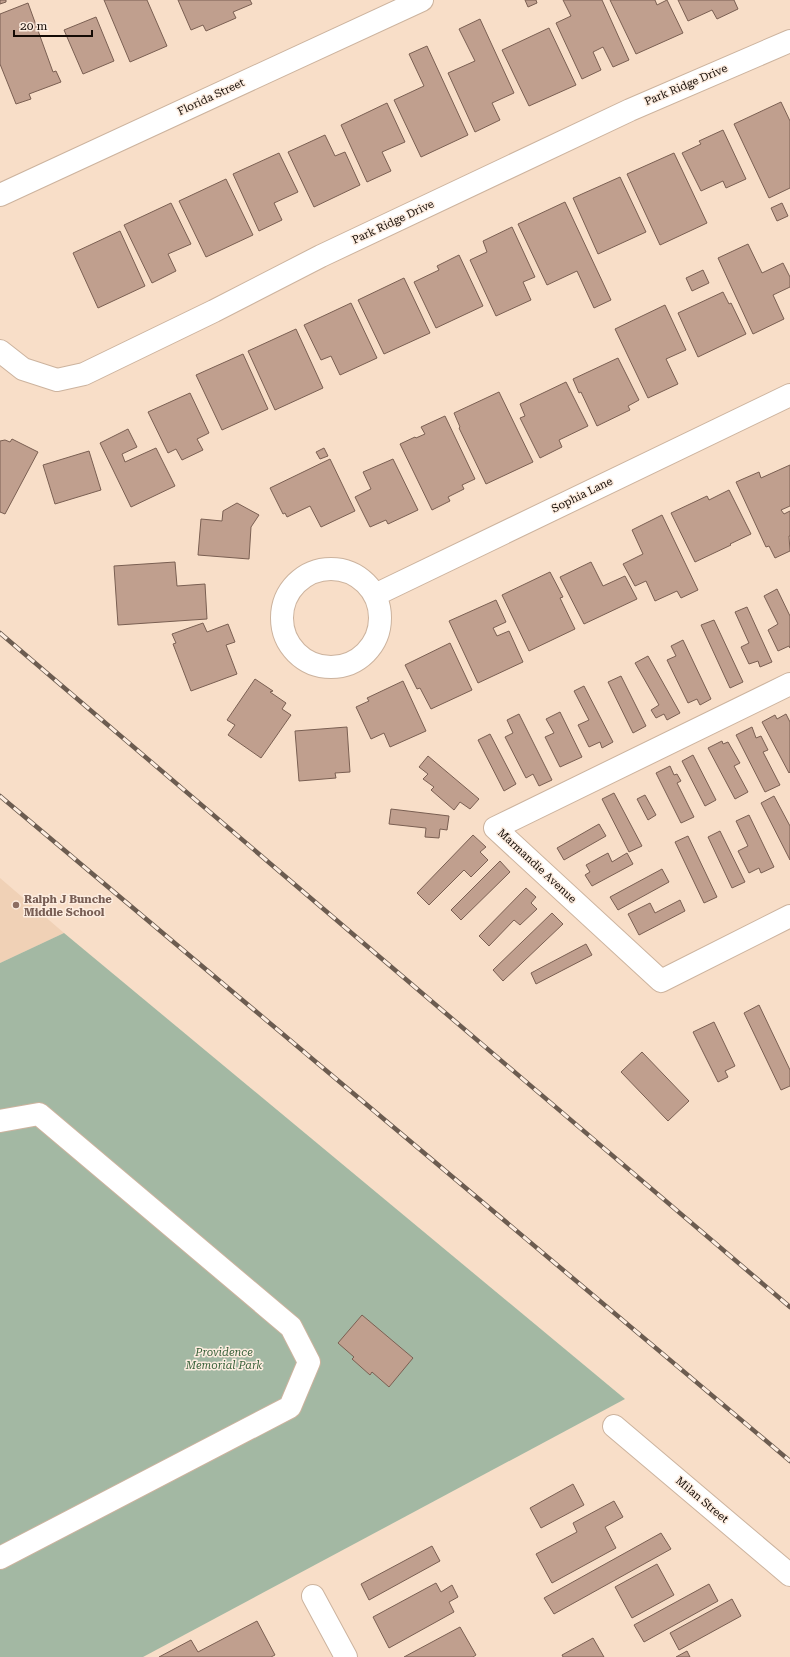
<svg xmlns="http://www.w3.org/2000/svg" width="790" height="1657" font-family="'Roboto Serif',serif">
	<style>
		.built { fill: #f0d1b6 }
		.green { fill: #a3b8a3 }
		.building { fill: #c09f8e; stroke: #7a5f52 }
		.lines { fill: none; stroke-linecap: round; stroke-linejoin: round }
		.minor-casing { stroke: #ccb39e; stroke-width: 24 }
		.minor { stroke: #fff; stroke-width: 22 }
		.rail-casing { stroke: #6c5c50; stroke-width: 4.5 }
		.rail { stroke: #fdede0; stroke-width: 3; stroke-dasharray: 9; stroke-linecap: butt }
		.education-dot { fill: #8d6e63; stroke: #fdede0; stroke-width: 1.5 }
		.labels { text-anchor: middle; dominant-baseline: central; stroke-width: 3; stroke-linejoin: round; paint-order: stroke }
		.street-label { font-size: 11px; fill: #140b05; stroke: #fdede0 }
		.education-label { font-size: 11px; font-weight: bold; fill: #785e54; stroke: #fdede0; text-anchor: start }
		.park-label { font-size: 11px; font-style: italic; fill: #39613a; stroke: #fdede0 }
	</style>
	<rect width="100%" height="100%" fill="#f8dec8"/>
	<path class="built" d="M0 878 64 933 0 963Z"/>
	<path class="green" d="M64 933 625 1399 143 1657H0V963Z"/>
	<path class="building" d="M0 0H6V2L0 4Z
		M104 0H147L167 46 130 62Z
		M178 0H250L252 4 233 12 236 18 206 31 203 25 191 30Z
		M525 0H536L537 3 528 7Z
		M563 0H602L629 60 613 67 603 47 593 52 601 70 582 79 556 23 571 16Z
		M610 0H655L657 5 667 0 683 33 636 54Z
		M678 0H734L738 9 717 19 712 10 688 21Z
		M28 3 53 72 56 71 61 82 29 94 31 99 16 104 0 64V14Z
		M96 17 114 61 83 74 64 30Z
		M480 19 514 93 492 103 500 120 475 132 448 73 475 61 459 29Z
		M549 28 576 85 529 106 502 50Z
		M427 46 468 135 421 157 394 100 424 86 409 54Z
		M781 102 790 121V188L769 198 734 124Z
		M387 103 405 142 382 152 391 171 367 182 341 125Z
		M723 130 746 179 726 188 723 181 701 191 682 153 701 144 699 141Z
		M325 135 335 156 345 152 360 185 314 207 288 152Z
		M279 153 298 192 274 203 282 220 259 231 233 174Z
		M674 153 707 223 660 245 627 174Z
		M620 177 646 232 598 254 573 198Z
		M226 179 253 235 206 257 179 201Z
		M565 202 611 300 594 308 577 271 547 285 518 224Z
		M171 203 191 244 168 254 176 271 152 283 124 225Z
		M782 203 788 216 777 221 771 208Z
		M512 227 535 277 523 282 531 300 496 316 470 260 487 252 483 241Z
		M120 231 145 286 98 308 73 253Z
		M748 244 762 273 783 263 790 277V287L773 295 784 319 753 334 718 258Z
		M459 255 483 306 436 328 414 282 439 270 437 266Z
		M703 270 709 283 692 291 686 278Z
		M404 278 430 333 384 354 358 300Z
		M723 292 729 304 731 303 746 334 698 357 678 313Z
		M351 303 377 358 340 375 331 356 321 360 304 325Z
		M665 305 686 350 666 359 678 384 648 398 615 329Z
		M296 329 323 388 275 410 248 351Z
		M243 354 268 409 222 430 196 375Z
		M618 358 639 400 628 406 630 410 597 426 581 392 579 393 573 379Z
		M566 382 588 426 559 440 562 447 540 458 520 418 525 416 520 404Z
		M499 392 533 462 486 484 459 428 460 427 454 413Z
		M190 393 209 433 197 439 203 450 182 460 176 449 168 453 148 412Z
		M445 416 475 479 462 485 464 489 448 497 450 501 432 510 400 444 415 437 416 438 425 434 421 427Z
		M128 429 137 447 122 454 125 462 156 448 175 486 131 507 100 443Z
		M12 439 38 452 5 514 0 512V441L5 440 10 442Z
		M324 448 328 456 320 459 316 452Z
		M89 451 101 490 55 504 43 465Z
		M330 459 355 511 321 527 310 506 287 517 285 513 283 514 270 488Z
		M393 459 418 510 388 524 386 520 370 527 355 497 371 489 363 472Z
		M790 465V506L781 510 784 514 790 511V536H789L790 551 775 558 769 546 766 547 736 482 759 472 761 478Z
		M729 490 751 534 730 544 731 545 695 562 671 513 707 496 709 500Z
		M237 503 259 515 251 527 249 559 198 555 201 519 222 521 223 511Z
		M662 515 698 590 681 598 677 591 655 601 646 581 635 586 623 564 643 554 632 530Z
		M175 562 177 586 205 584 207 619 118 625 114 566Z
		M591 562 603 586 625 576 637 599 584 624 560 577Z
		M550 572 563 597 560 598 575 629 529 651 502 595Z
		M777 589 790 616V648L789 646 778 651 768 630 778 624 764 596Z
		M496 600 506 622 493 628 497 636 509 631 523 662 478 683 449 621Z
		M747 607 772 662 760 667 758 661 749 664 741 647 749 643 735 612Z
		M714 620 743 682 730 688 701 625Z
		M203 623 207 632 228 624 235 642 226 645 237 674 191 691 173 644 176 643 172 634Z
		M683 640 711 699 700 705 697 699 688 703 667 660 676 656 671 646Z
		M450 643 472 690 431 709 420 688 417 689 405 665Z
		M648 656 680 713 667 720 664 714 656 718 651 710 659 705 635 663Z
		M621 676 646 726 633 733 608 682Z
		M255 679 273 691 270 692 286 703 282 709 291 715 261 758 228 735 235 725 227 720Z
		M403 681 426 731 390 747 384 733 371 739 356 707 369 701 367 698Z
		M584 686 613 742 602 748 600 742 589 747 578 725 589 720 574 691Z
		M560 712 582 757 560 767 545 737 554 733 546 719Z
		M519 714 552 780 539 786 533 774 526 778 505 737 513 733 507 720Z
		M786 714 790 722V772L789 773 762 722 775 715 777 719Z
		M347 727 350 772 335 773 336 778 299 781 295 731Z
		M752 727 756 738 761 736 768 750 763 752 780 785 765 792 736 735Z
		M490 734 516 784 504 791 478 740Z
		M722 741 723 744 728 742 740 763 734 766 748 792 735 799 708 748Z
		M693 755 716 800 705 806 682 761Z
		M428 756 479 799 470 809 460 802 454 810 431 790 434 787 423 779 428 774 419 767Z
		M670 766 674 775 677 774 681 781 677 783 694 817 681 823 656 773Z
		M614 793 642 846 629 852 602 799Z
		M645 795 656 815 648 820 637 799Z
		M774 796 790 826V860L761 803Z
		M391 809 449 816 447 830 440 829 439 838 425 837 426 828 389 824Z
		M749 815 774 867 761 873 759 868 749 873 738 851 748 846 736 821Z
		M599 824 606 836 564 860 557 848Z
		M720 831 745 882 732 888 708 837Z
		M473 835 486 847 480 852 488 860 471 877 464 870 429 905 417 893Z
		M688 836 717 897 704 903 675 842Z
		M608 853 612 862 627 853 633 864 592 886 585 875 590 872 586 865Z
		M500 861 510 872 461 920 451 910Z
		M662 869 669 882 618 910 610 897Z
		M526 888 536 897 531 903 537 909 520 925 514 920 489 946 479 936Z
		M680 900 685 911 639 935 628 914 650 903 655 913Z
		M552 913 563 924 503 981 493 970Z
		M586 944 592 955 536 984 531 973Z
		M759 1005 790 1070V1086L781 1090 744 1013Z
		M714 1022 735 1066 725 1071 728 1077 718 1082 693 1032Z
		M642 1052 689 1101 668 1121 621 1072Z
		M362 1315 413 1358 389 1387 372 1372 370 1375 352 1359 354 1357 338 1343Z
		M573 1484 584 1505 541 1528 530 1508Z
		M614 1501 623 1517 605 1527 616 1548 552 1583 536 1554 577 1532 573 1523Z
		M661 1533 671 1549 554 1614 544 1598Z
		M432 1546 440 1561 369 1600 361 1584Z
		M657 1564 674 1595 632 1618 615 1587Z
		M436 1583 441 1592 452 1585 458 1597 449 1602 454 1612 389 1648 373 1617Z
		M709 1584 718 1601 644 1642 634 1625Z
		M732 1599 741 1616 679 1650 670 1633Z
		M257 1621 275 1655 271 1657H159L191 1640 198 1652Z
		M460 1627 476 1655 473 1657H404Z
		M593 1638 604 1657H563L562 1655Z
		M687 1651 690 1657H676Z"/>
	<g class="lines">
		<g class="minor-casing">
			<path id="minor" d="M0 195 422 0
				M0 351 23 369 57 380 84 374 214 311 321 256 630 110 790 41
				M282 618a49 49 0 1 1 98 0a49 49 0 1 1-98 0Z
				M375 595 790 395
				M790 684 495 828 661 981 790 916
				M0 1121 39 1114 291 1327 309 1362 290 1407 0 1558
				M614 1426 790 1575
				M313 1596 346 1657"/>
		</g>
		<use href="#minor" class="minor"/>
		<g class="rail-casing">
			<path id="rail" d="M0 633 790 1307
				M0 796 790 1461"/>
		</g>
		<use href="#rail" class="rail"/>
	</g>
	<circle class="education-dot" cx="16" cy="905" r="4"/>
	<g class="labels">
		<g class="street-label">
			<text transform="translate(686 85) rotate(-23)">Park Ridge Drive</text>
			<text transform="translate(211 97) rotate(-25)">Florida Street</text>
			<text transform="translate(393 222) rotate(-25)">Park Ridge Drive</text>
			<text transform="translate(582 495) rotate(-26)">Sophia Lane</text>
			<text transform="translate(537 866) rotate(43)">Marmandie Avenue</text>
			<text transform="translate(702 1500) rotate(40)">Milan Street</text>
		</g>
		<g class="education-label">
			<text x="24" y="899">Ralph J Bunche<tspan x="24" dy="13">Middle School</tspan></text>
		</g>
		<g class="park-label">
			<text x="224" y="1352">Providence<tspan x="224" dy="13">Memorial Park</tspan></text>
		</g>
	</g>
	<path d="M14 30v6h78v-6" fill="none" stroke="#140b05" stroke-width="2"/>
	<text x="20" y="30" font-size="12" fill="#140b05" stroke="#fdede0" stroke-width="3" paint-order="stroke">20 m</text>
</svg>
